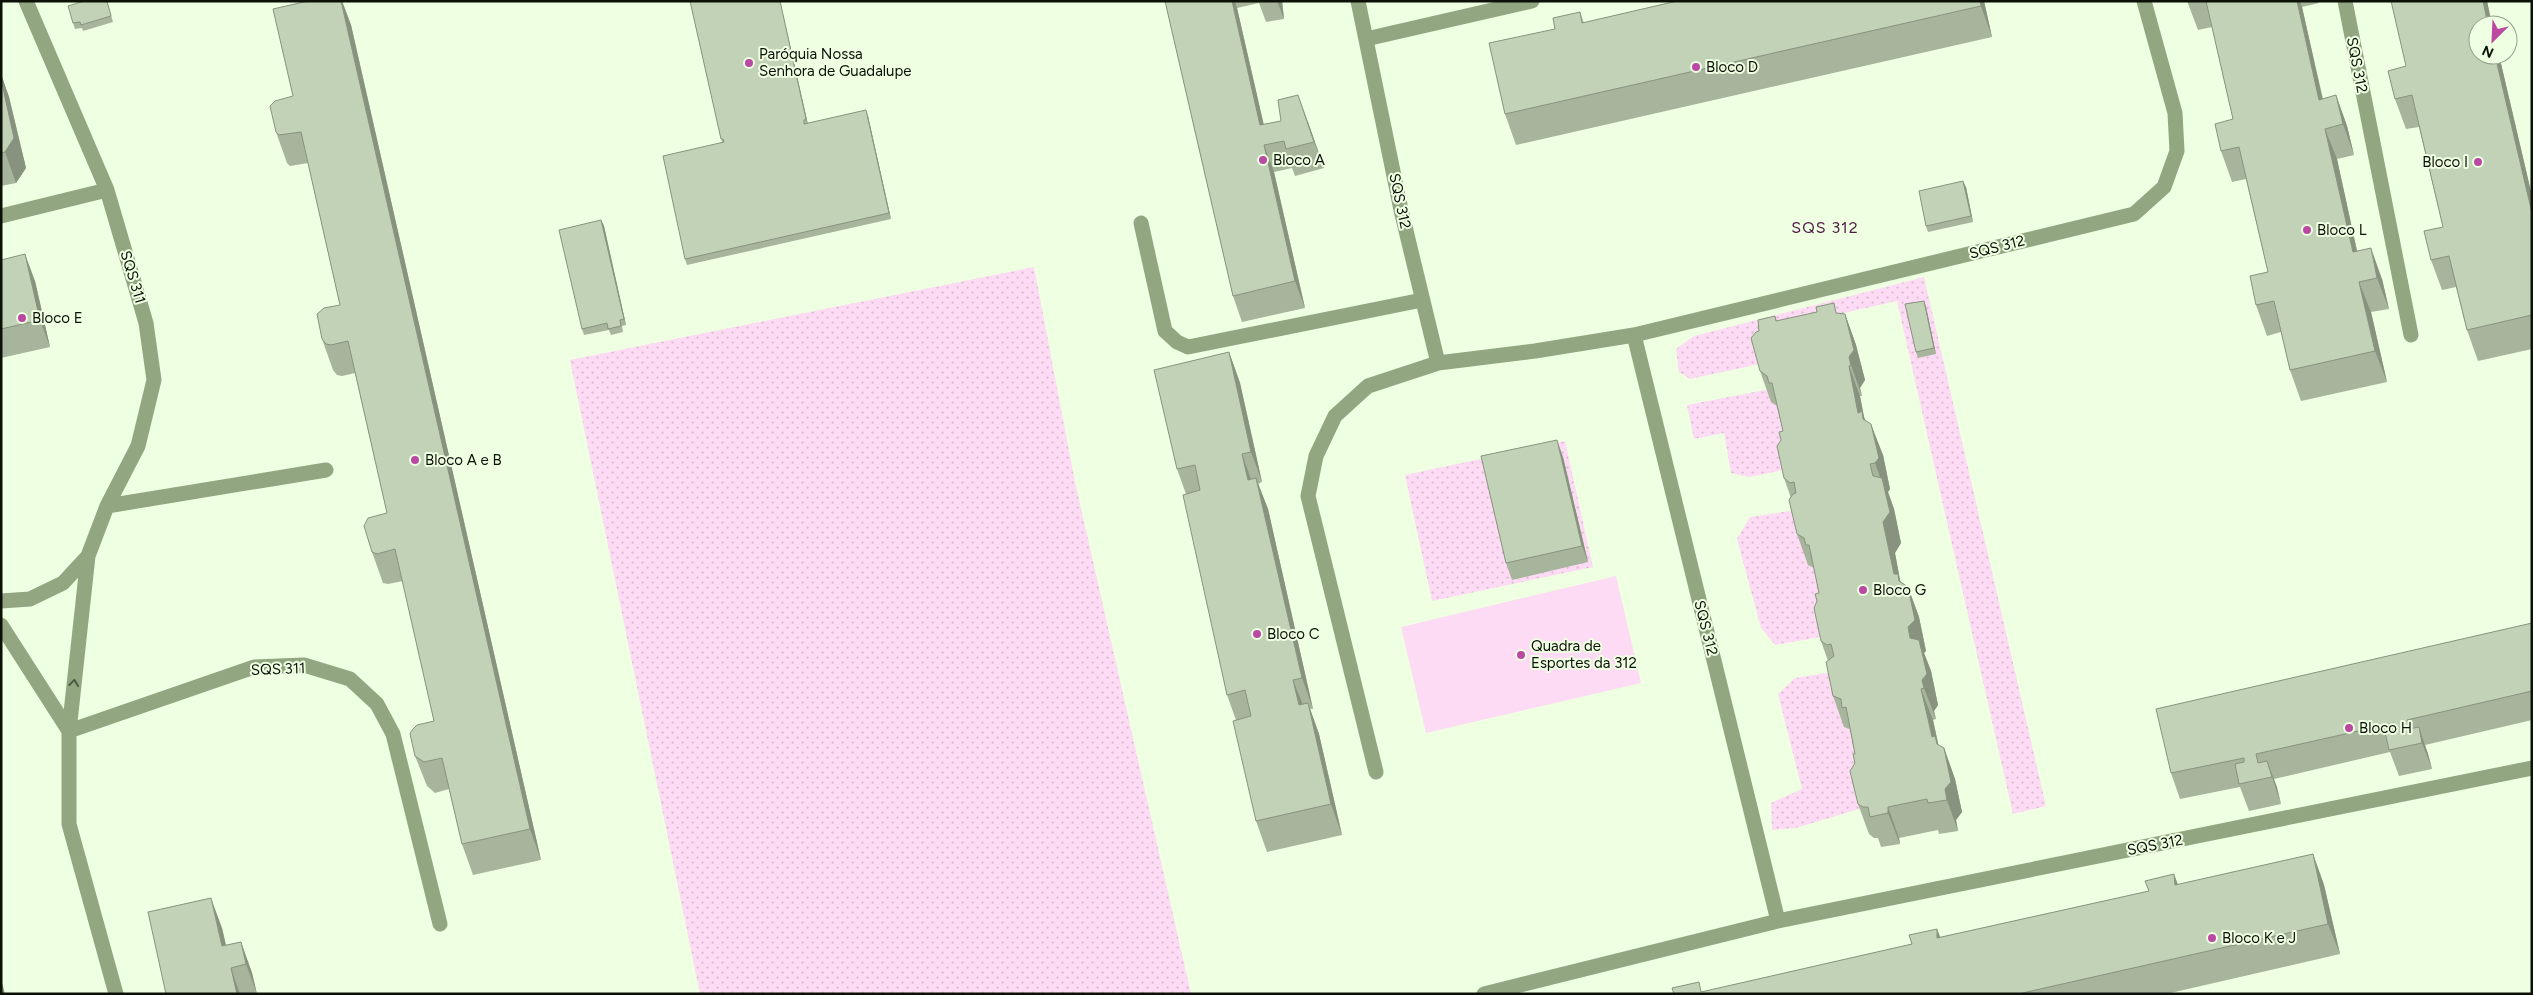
<svg xmlns="http://www.w3.org/2000/svg" width="2533" height="995" font-family="Figtree,sans-serif">
	<style>
		.grass { fill: url(#grass-dots) }
		.pitch { fill: #fedbf4 }
		.lines { fill: none; stroke-linecap: round; stroke-linejoin: round }
		.minor { stroke: #91a681; stroke-width: 15 }
		.wall { fill: #a7b59d }
		.shaded-wall { fill: #88937f }
		.building { fill: #c2d2b6; stroke: #88937f }
		.oneway { stroke: #4e5c44 }
		.poi-dot { fill: #bb49a4; stroke: #eeffe2; stroke-width: 2 }
		.labels { text-anchor: middle; dominant-baseline: central; stroke-width: 4; stroke-linejoin: round; paint-order: stroke }
		.poi-label { font-size: 15px; fill: #0c1108; stroke: #eeffe2; text-anchor: start }
		.street-label { font-size: 15px; fill: #0c1108; stroke: #eeffe2 }
		.neighbourhood-label { font-size: 16px; letter-spacing: 1px; fill: #4e1844; stroke: #eeffe2 }
	</style>
	<defs>
		<pattern id="grass-dots" width="8" height="8" patternUnits="userSpaceOnUse" patternTransform="scale(1.25)"><rect width="8" height="8" fill="#fedbf4"/><path d="M2 2h.1M6 6h.1" fill="none" stroke="#d8bbd0" stroke-width="1.8" stroke-linecap="round"/></pattern>
	</defs>
	<rect width="100%" height="100%" fill="#eeffe2"/>
	<path class="grass" d="M1034 267 1075 482 1191 994H700L570 360Z
		M1924 277 2046 806 2013 814 1897 301 1763 331 1769 362 1690 379 1679 372 1676 349 1694 336Z
		M1775 388 1793 468 1749 477 1731 473 1724 433 1694 439 1687 405Z
		M1565 441 1593 567 1432 601 1405 475Z
		M1802 509 1831 635 1775 645 1761 628 1737 539 1750 517Z
		M1838 671 1869 806 1796 828 1772 830 1771 803 1802 789 1778 694 1795 678Z"/>
	<path class="pitch" d="M1616 576 1641 683 1426 733 1401 627Z"/>
	<g class="lines">
		<path class="minor" d="M1358 1 1401 210 1438 363 1535 351 1634 335 2134 214 2164 187 2177 151 2175 113 2144 1
			M2345 1 2411 335
			M1366 39 1532 1
			M1 216 107 190
			M1141 223 1165 331 1177 342 1188 347 1422 300
			M1634 335 1778 921
			M107 506 326 470
			M88 556 69 731V824L116 994
			M1 601 30 599 63 583 88 556 107 506 138 446 154 380 146 323 107 190 26 1
			M1 625 69 731
			M69 731 254 667 304 665 350 679 377 704 393 734 440 924
			M1376 772 1308 496 1316 456 1335 416 1368 386 1438 363
			M1484 994 1778 921 2532 768"/>
	</g>
	<path class="wall" d="M84 1H107L113 22 83 31 82 28 75 29 73 23Z
		M308 1H342L351 25 541 860 473 875 462 844 449 789 435 793 427 786 415 756 434 721 403 581 388 584 383 583 372 552 387 513 355 373 342 376 337 375 333 370 322 339 340 305 308 163 290 166 287 163 276 132 293 96Z
		M690 1H780L808 124 868 116 891 219 687 265 685 259 722 142Z
		M1165 1H1282L1284 19 1266 22 1259 3 1237 8 1264 125 1308 122 1324 168 1295 176 1292 168 1274 172 1305 308 1242 322 1233 296Z
		M1677 1H1984L1992 37 1516 145 1505 114 1580 12 1584 23Z
		M2187 1H2319V3L2302 7 2323 99 2336 95 2347 126 2354 155 2337 159 2357 251 2382 279 2389 309 2371 312 2387 382 2301 401 2290 370 2281 332 2267 336 2256 305 2268 272 2246 179 2232 182 2221 151 2233 119 2212 27 2198 30Z
		M2487 1 2492 25H2478V55H2499L2532 196V349L2478 361 2467 330 2456 287 2442 290 2431 260 2443 227 2419 127 2406 129 2395 99 2406 66Z
		M1 74 9 97 26 168 16 183 1 186Z
		M1966 187 1973 222 1928 232 1926 226Z
		M601 220 604 226 626 325 622 326 623 332 611 335 609 330 584 335 582 329Z
		M1 260 35 281 50 347 1 358Z
		M1924 301 1926 307 1936 354 1918 358 1916 352Z
		M1837 313 1845 314 1856 345 1865 380 1860 388 1862 396H1860L1864 417 1883 455 1890 489 1888 492 1894 509 1901 543 1895 553 1900 580 1901 582 1908 587 1919 617 1926 651 1924 653 1931 671 1938 705 1934 711 1936 719 1933 720 1938 743V745L1944 748 1955 779 1962 812 1956 820 1958 831 1939 834 1938 830 1899 838 1900 844 1881 847 1878 838H1874L1869 834 1858 804 1855 763V754L1850 729 1844 727 1833 696 1828 661 1821 641 1817 601 1819 593 1814 568 1808 565 1797 534 1791 498 1784 478 1781 440 1783 431 1777 406 1771 402 1760 371 1759 331 1775 316 1777 321Z
		M1229 352 1240 383 1262 482 1258 484 1268 509 1313 709H1310L1319 734 1342 835 1267 852 1256 821 1236 720 1227 695 1186 494 1177 469Z
		M1563 457 1588 562 1512 580 1506 563Z
		M2532 623V720L2425 745 2428 754 2432 769 2399 776 2390 752 2274 779 2281 804 2249 811 2240 787 2180 799 2171 773Z
		M2313 854 2324 885 2340 954 2166 994H1674L1703 992 1912 944 1909 935 1941 937 2149 891 2145 881 2174 874 2178 885Z
		M222 928 226 945 241 942 252 973 257 994H166Z"/>
	<path class="shaded-wall" d="M341 1H342L351 25 541 860 530 829Z
		M780 1 808 125 806 119Z
		M1232 1H1235L1237 8 1268 144 1260 125Z
		M1277 1H1282L1284 19Z
		M1980 1H1984L1992 37 1981 6Z
		M2297 1H2300L2302 7 2329 128 2319 100Z
		M2483 1H2487L2492 25H2488Z
		M2495 55H2499L2532 196V213Z
		M1 74 9 97 26 168 16 183 5 152Z
		M1298 95 1308 122 1324 168 1314 142Z
		M2336 95 2347 126 2354 155 2343 124Z
		M866 110 868 116 891 219 889 213Z
		M2325 129 2337 159 2364 283 2353 252Z
		M1264 145 1274 172 1305 308 1295 281Z
		M1963 181 1966 187 1973 222 1971 216Z
		M601 220 604 226 626 325 624 319Z
		M2371 248 2382 279 2389 309 2377 278Z
		M25 254 35 281 50 347 40 320Z
		M2359 282 2371 312 2387 382 2375 351Z
		M1924 301 1926 307 1936 354 1934 348Z
		M1845 314 1856 345 1865 380 1860 388 1862 396 1851 365 1849 357Z
		M1229 352 1240 383 1262 482 1251 452Z
		M1849 366 1860 396 1864 417 1873 442 1858 413Z
		M1871 424 1883 455 1890 489 1888 492 1894 509 1901 543 1895 553 1900 580 1909 605 1894 574 1883 522 1886 494 1875 463Z
		M1557 440 1563 457 1588 562 1582 546Z
		M1242 454 1253 485 1248 480Z
		M1256 478 1268 509 1313 709 1302 678Z
		M1908 587 1919 617 1926 651 1924 653 1931 671 1938 705 1934 711 1936 719 1924 688 1910 638 1908 627Z
		M1293 680 1305 710 1299 705Z
		M1921 689 1933 720 1938 743 1946 767 1932 737Z
		M1308 703 1319 734 1342 835 1331 804Z
		M2419 727 2428 754 2432 769 2422 743Z
		M1944 748 1955 779 1962 812 1956 820 1958 831 1947 800 1945 789Z
		M2267 761 2277 787 2281 804 2272 777Z
		M1888 807 1899 838 1900 844 1888 813Z
		M2313 854 2324 885 2340 954 2328 924Z
		M2174 874 2185 905 2175 885Z
		M211 898 222 928 231 968 240 994H237L222 946Z
		M1937 929 1949 959 1937 938Z
		M241 942 252 973 257 994 246 964Z
		M1 979 5 994H1Z"/>
	<path class="building" d="M84 1H107L111 16 81 25 80 22 73 23 68 6Z
		M308 1H341L530 829 462 844 442 758 424 762 415 756 410 734 412 730 417 725 434 721 395 549 377 554 372 552 364 526 368 518 387 513 348 341 331 345 326 344 322 339 317 314 324 308 340 305 301 132 279 135 276 132 270 106 275 101 293 96 273 9Z
		M690 1H780L806 119 804 120V124L866 110 889 213 685 259 663 156 724 142 723 139H721Z
		M1165 1H1232L1260 125 1281 121 1278 100 1298 95 1314 142 1286 149 1284 141 1264 145 1295 281 1233 296Z
		M1677 1H1980L1981 6 1505 114 1489 43 1555 29 1553 18 1580 12 1582 23Z
		M2206 1H2297L2319 100 2336 95 2343 124 2325 129 2353 252 2371 248 2377 278 2359 282 2375 351 2290 370 2274 301 2256 305 2250 276 2268 272 2239 147 2221 151 2215 124 2233 119Z
		M2391 1H2483L2488 25H2478V55H2495L2532 213V315L2467 330 2449 256 2431 260 2424 231 2443 227 2412 95 2395 99 2388 71 2406 66Z
		M1 79 14 138 5 152 1 153Z
		M1963 181 1971 216 1926 226 1919 191Z
		M601 220 624 319 620 320 621 326 608 329 607 323 582 329 559 230Z
		M25 254 40 320 1 329V260Z
		M1924 301 1934 348 1916 352 1905 304Z
		M1834 303 1836 313 1845 314 1854 350 1849 357 1851 365 1849 366 1858 413 1862 411 1863 419 1871 424 1879 458 1875 463 1870 464 1873 476 1882 478 1890 512 1883 522 1894 574H1898L1899 581 1908 587 1915 620 1908 627 1910 638 1919 640 1927 674 1922 680 1924 688 1921 689 1928 719 1932 737 1935 736 1937 744 1944 748 1951 782 1945 789 1947 800 1928 803 1927 799 1888 807V813L1870 817 1868 807H1863L1858 804 1850 771 1855 763 1853 754H1855L1846 707 1842 708 1841 699 1833 696 1826 662 1834 656 1831 644 1827 645 1821 641 1814 608 1817 601 1815 594 1819 593 1809 545H1806L1804 538 1797 534 1789 500 1793 494 1796 493 1794 482 1790 483 1784 478 1777 446 1781 440 1779 432 1783 431 1772 383H1769L1767 376 1760 371 1751 338 1756 332 1759 331 1758 320 1775 316 1776 321 1817 312 1816 307Z
		M1229 352 1251 452 1242 454 1248 480 1256 478 1302 678 1293 680 1299 705 1308 703 1331 804 1256 821 1233 721 1251 716 1245 690 1227 695 1183 495 1200 490 1195 465 1177 469 1154 370Z
		M1557 440 1582 546 1506 563 1481 456Z
		M2532 623V691L2407 720 2409 729 2419 727 2422 743 2389 750 2385 732 2396 730 2394 723 2256 754 2258 763 2267 761 2272 777 2239 784 2235 764 2244 762V758L2171 773 2156 709Z
		M2313 854 2328 924 2018 994H1674L1672 988 1699 982 1701 992 1912 944 1909 935 1937 929V938L2149 891 2145 881 2174 874 2175 885Z
		M211 898 222 946 241 942 246 964 231 968 237 994H166L148 912Z"/>
	<defs><path id="oneway-chevron" d="M-2-3.5L2.5 0L-2 3.5" fill="none" stroke-width="1.6" stroke-linecap="round" stroke-linejoin="round" transform="scale(1.25)"/></defs>
	<use class="oneway" href="#oneway-chevron" transform="translate(74 683) rotate(-84)"/>
	<g class="poi-dot">
		<circle cx="749" cy="63" r="5"/>
		<circle cx="1696" cy="67" r="5"/>
		<circle cx="1263" cy="160" r="5"/>
		<circle cx="2478" cy="162" r="5"/>
		<circle cx="2307" cy="230" r="5"/>
		<circle cx="22" cy="318" r="5"/>
		<circle cx="415" cy="460" r="5"/>
		<circle cx="1863" cy="590" r="5"/>
		<circle cx="1257" cy="634" r="5"/>
		<circle cx="1521" cy="655" r="5"/>
		<circle cx="2349" cy="728" r="5"/>
		<circle cx="2212" cy="938" r="5"/>
	</g>
	<g class="labels">
		<g class="poi-label">
			<text x="759" y="54">Paróquia Nossa<tspan x="759" dy="17">Senhora de Guadalupe</tspan></text>
			<text x="1706" y="67">Bloco D</text>
			<text x="1273" y="160">Bloco A</text>
			<text x="2468" y="162" text-anchor="end">Bloco I</text>
			<text x="2317" y="230">Bloco L</text>
			<text x="32" y="318">Bloco E</text>
			<text x="425" y="460">Bloco A e B</text>
			<text x="1873" y="590">Bloco G</text>
			<text x="1267" y="634">Bloco C</text>
			<text x="1531" y="646">Quadra de<tspan x="1531" dy="17">Esportes da 312</tspan></text>
			<text x="2359" y="728">Bloco H</text>
			<text x="2222" y="938">Bloco K e J</text>
		</g>
		<g class="street-label">
			<text transform="translate(2357 65) rotate(79)">SQS 312</text>
			<text transform="translate(1400 201) rotate(78)">SQS 312</text>
			<text transform="translate(1997 247) rotate(-14)">SQS 312</text>
			<text transform="translate(133 277) rotate(73)">SQS 311</text>
			<text transform="translate(1706 628) rotate(76)">SQS 312</text>
			<text transform="translate(278 669) rotate(-2)">SQS 311</text>
			<text transform="translate(2155 845) rotate(-11)">SQS 312</text>
		</g>
		<g class="neighbourhood-label">
			<text x="1825" y="227">SQS 312</text>
		</g>
	</g>
	<rect width="2533" height="995" fill="none" stroke="#0c1108" stroke-width="5"/>
	<g transform="translate(2493 40) rotate(204)"><circle r="24" fill="#eeffe2" stroke="#94a08b"/>
	<path d="M0-4L9 19L0 12L-9 19Z" fill="#bb49a4"/>
	<text y="-8" font-size="14" font-weight="bold" text-anchor="middle" fill="#0c1108">N</text>
	</g>
</svg>
